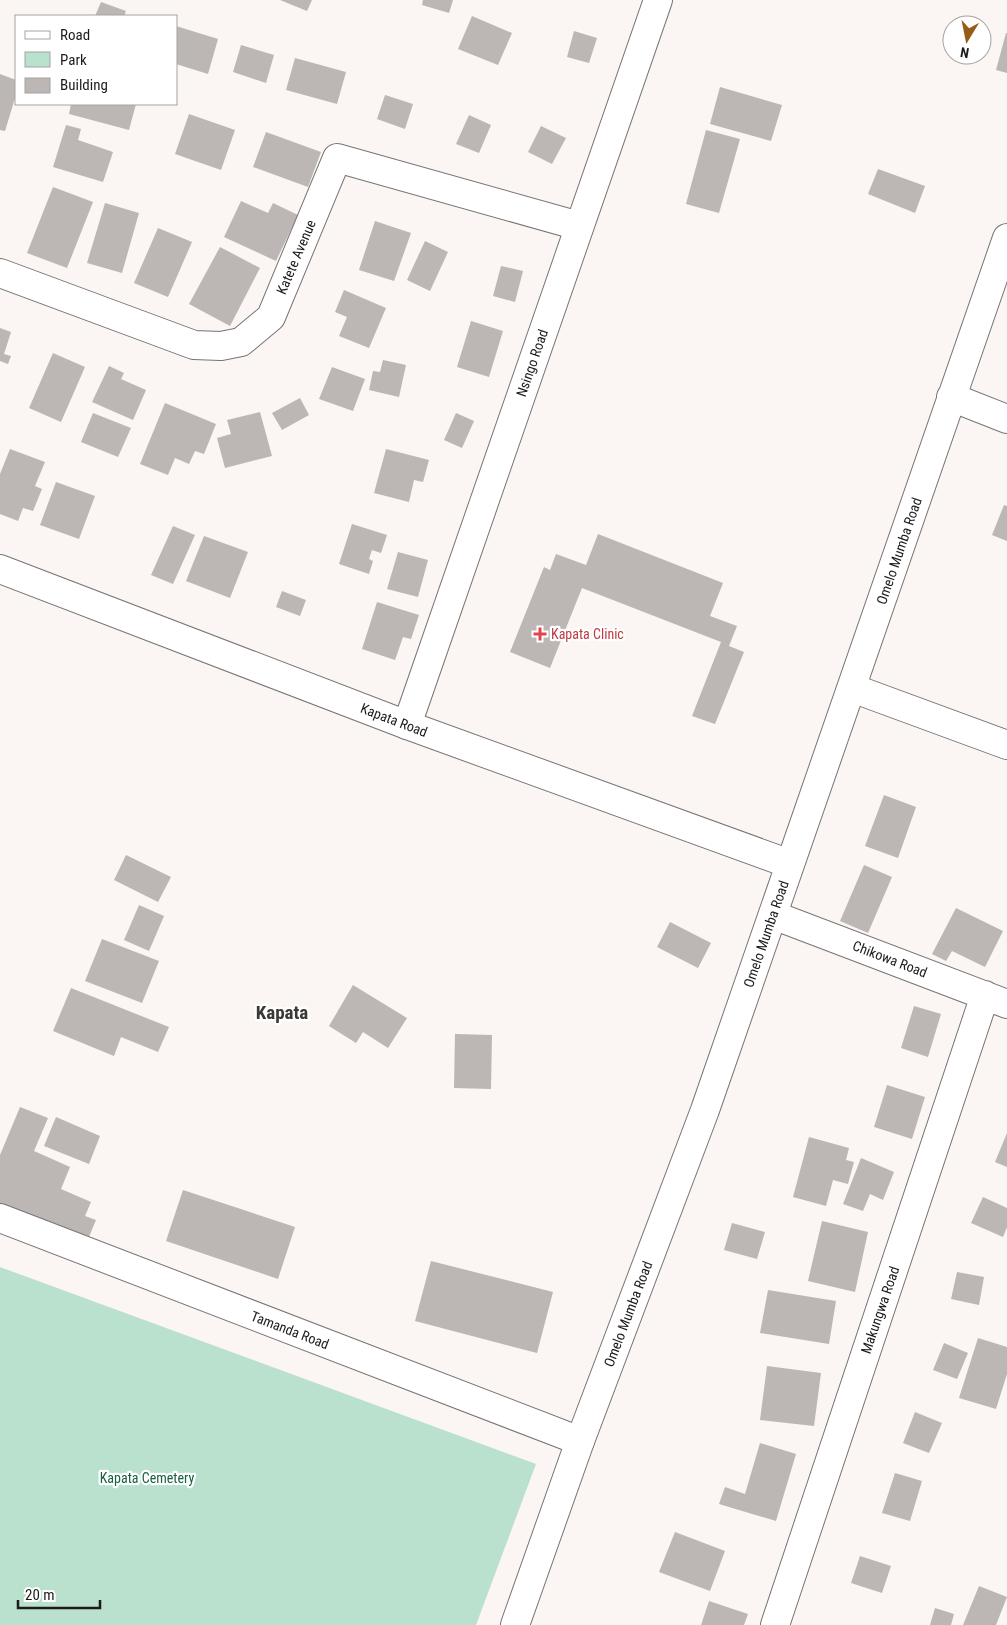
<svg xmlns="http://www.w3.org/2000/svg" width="1007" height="1625" font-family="'Roboto Condensed',sans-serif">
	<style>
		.green { fill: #b9e1cd }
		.building { fill: #bcb6b4 }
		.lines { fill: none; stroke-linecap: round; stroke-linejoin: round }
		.street-casing { stroke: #797472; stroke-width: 30 }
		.secondary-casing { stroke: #797472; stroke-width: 30 }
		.street { stroke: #fff; stroke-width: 28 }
		.secondary { stroke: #fff; stroke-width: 28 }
		.health-dot { fill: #e0444e; stroke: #fff; stroke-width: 2 }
		.labels { text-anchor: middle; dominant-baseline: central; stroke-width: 4.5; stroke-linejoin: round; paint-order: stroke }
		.street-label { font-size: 14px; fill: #1d1a1a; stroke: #fff }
		.health-label { font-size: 14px; fill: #be3a42; stroke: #fff; text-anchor: start }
		.park-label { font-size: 14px; fill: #196046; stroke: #fff }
		.district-label { font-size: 19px; font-weight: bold; fill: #3c3836; stroke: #fff }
	</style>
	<rect width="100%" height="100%" fill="#fbf5f3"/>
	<path class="green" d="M0 1267 536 1464 476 1625H0Z"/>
	<path class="building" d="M280 0H312L307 11Z
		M423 0H453L449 13 422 5Z
		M101 2 126 11 124 16H95Z
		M472 16 512 33 498 65 458 49Z
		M176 26 218 39 208 74 176 64Z
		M574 31 597 38 589 63 567 57Z
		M1006 33H1007V73L996 70Z
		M241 45 274 55 266 83 233 72Z
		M295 58 346 72 337 104 286 90Z
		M0 74 16 80V95L5 131 0 130Z
		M720 87 782 105 771 141 710 124Z
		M385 95 413 104 405 129 377 119Z
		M71 104H136L129 130 69 114Z
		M189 114 235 130 221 170 175 154Z
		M469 115 491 125 479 153 456 144Z
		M66 125 81 129 78 140 113 152 103 182 53 167Z
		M541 126 566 138 552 164 528 152Z
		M706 130 740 139 719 213 686 204Z
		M266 132 321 152 308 187 253 167Z
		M878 169 925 186 915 213 868 194Z
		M53 187 93 202 67 268 27 253Z
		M241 201 268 213 273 203 298 215 276 261 224 237Z
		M105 203 139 213 122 273 87 263Z
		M375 221 411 233 394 281 359 270Z
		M158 228 192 242 168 297 134 283Z
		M425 241 448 252 430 291 407 280Z
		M220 247 260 268 230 326 189 304Z
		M501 266 523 271 515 302 493 296Z
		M344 290 386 308 369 348 339 336 347 317 335 312Z
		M471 321 503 331 489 377 457 367Z
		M0 328 11 332 4 354 11 356 8 364 0 361Z
		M53 353 85 367 61 422 29 408Z
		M383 360 406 365 399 397 369 390 373 371 380 372Z
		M109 366 124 373 121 379 146 390 133 420 92 402Z
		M332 367 365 379 353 411 319 399Z
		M300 398 309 415 282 430 272 413Z
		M165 403 216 424 204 454 195 451 189 464 175 458 168 475 140 464Z
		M260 412 272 456 225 468 217 438 231 434 227 420Z
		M93 413 131 428 118 457 81 442Z
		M456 413 474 421 462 448 444 440Z
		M10 449 45 462 35 486 42 489 33 511 23 508 18 521 0 514V474Z
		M386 449 429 460 423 482 414 480 409 502 374 493Z
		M56 482 95 496 79 539 40 525Z
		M1004 505 1007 506V541L992 535Z
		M352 524 387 535 381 553 372 550 369 559 373 561 369 574 339 564Z
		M173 526 195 535 173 584 151 575Z
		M598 534 723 583 710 616 737 626 729 646 744 652 715 724 692 716 721 642 582 588 550 668 510 652 544 567 550 570 556 554 586 565Z
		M204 536 248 552 230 598 186 581Z
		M398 552 428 560 418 597 387 589Z
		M282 591 306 600 300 616 276 607Z
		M377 602 419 615 411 639 403 637 395 660 362 649Z
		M884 795 916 807 898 858 865 846Z
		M126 855 171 877 158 902 114 880Z
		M864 865 892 877 868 933 840 921Z
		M139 905 164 916 149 951 124 940Z
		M956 908 1003 931 985 967 952 951 946 961 932 954Z
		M670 922 711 943 698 968 657 947Z
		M102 939 159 961 142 1003 85 981Z
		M353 985 407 1018 388 1048 363 1032 356 1043 329 1026Z
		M71 988 169 1027 158 1052 121 1037 114 1056 53 1031Z
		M914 1006 941 1014 928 1057 901 1048Z
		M455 1034 492 1035 491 1089 454 1088Z
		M887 1085 925 1097 912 1139 874 1127Z
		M20 1107 48 1118 34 1151 70 1167 61 1189 91 1202 85 1216 96 1220 86 1244 0 1207V1155Z
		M56 1117 100 1136 89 1164 44 1146Z
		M1007 1133V1167L995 1162Z
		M809 1137 849 1148 846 1160 854 1162 848 1184 833 1180 826 1206 793 1197Z
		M861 1158 894 1172 883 1200 870 1194 863 1211 843 1204Z
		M183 1190 295 1227 278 1279 166 1241Z
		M983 1197 1007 1208V1227L1003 1237 971 1223Z
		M822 1221 868 1232 855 1292 808 1281Z
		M732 1223 765 1232 757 1259 724 1250Z
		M431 1261 553 1292 537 1353 415 1321Z
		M957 1272 984 1277 979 1305 951 1299Z
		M768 1290 836 1301 829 1344 760 1333Z
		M978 1338 1007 1347V1374L996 1409 959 1398Z
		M944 1343 968 1353 957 1379 933 1370Z
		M767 1366 821 1373 814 1426 760 1420Z
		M915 1412 942 1423 929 1453 903 1443Z
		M760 1443 796 1454 776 1521 719 1504 725 1487 745 1494Z
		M895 1473 922 1481 910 1521 882 1513Z
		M675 1532 725 1551 710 1591 659 1572Z
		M860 1556 891 1566 882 1593 851 1583Z
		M979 1586 1007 1597 996 1625H963Z
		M709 1601 748 1614 744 1625H701Z
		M935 1608 954 1614 951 1625H930Z"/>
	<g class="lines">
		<g class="street-casing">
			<path id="street" d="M0 273 194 345 221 346 241 342 271 317 337 158 579 226
				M951 397 1007 419
				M852 688 1007 745
				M407 725 658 0
				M773 915 1007 1004
				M0 1218 580 1441
				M775 1625 985 995"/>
		</g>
		<g class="secondary-casing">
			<path id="secondary" d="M0 569 407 725 790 864
				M515 1625 580 1441 705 1110 1007 238"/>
		</g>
		<use href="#street" class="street"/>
		<use href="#secondary" class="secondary"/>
	</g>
	<path class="health-dot" d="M537.5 626.5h5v5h5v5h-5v5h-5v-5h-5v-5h5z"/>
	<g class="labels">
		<g class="street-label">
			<text transform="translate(296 257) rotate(-67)">Katete Avenue</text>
			<text transform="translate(532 363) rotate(-71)">Nsingo Road</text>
			<text transform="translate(899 551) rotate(-71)">Omelo Mumba Road</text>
			<text transform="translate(394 720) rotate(21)">Kapata Road</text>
			<text transform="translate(766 934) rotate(-71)">Omelo Mumba Road</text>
			<text transform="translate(890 959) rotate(21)">Chikowa Road</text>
			<text transform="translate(880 1310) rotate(-71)">Makungwa Road</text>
			<text transform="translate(628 1314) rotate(-69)">Omelo Mumba Road</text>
			<text transform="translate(290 1330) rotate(21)">Tamanda Road</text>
		</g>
		<g class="health-label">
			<text x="551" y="634">Kapata Clinic</text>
		</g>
		<g class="park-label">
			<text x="147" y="1478">Kapata Cemetery</text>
		</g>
		<g class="district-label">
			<text x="282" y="1012">Kapata</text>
		</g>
	</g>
	<rect x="15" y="15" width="162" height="90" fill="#ffffff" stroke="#a5a3a3"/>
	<rect x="25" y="31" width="25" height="8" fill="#ffffff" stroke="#a5a3a3"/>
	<text x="60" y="40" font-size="15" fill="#1d1a1a">Road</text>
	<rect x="25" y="52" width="25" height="15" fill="#b9e1cd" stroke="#a5a3a3"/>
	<text x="60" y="65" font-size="15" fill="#1d1a1a">Park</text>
	<rect x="25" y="78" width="25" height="15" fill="#bcb6b4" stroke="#a5a3a3"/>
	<text x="60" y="90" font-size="15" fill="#1d1a1a">Building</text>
	<g transform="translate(967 40) rotate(190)"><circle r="24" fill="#ffffff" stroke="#a5a3a3"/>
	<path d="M0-4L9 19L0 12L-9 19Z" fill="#965d19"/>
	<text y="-8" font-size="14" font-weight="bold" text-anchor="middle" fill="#1d1a1a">N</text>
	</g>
	<path d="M18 1600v8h82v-8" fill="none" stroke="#1d1a1a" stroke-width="2.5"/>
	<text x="25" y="1600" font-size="15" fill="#1d1a1a" stroke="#ffffff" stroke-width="4" paint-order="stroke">20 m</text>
</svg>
